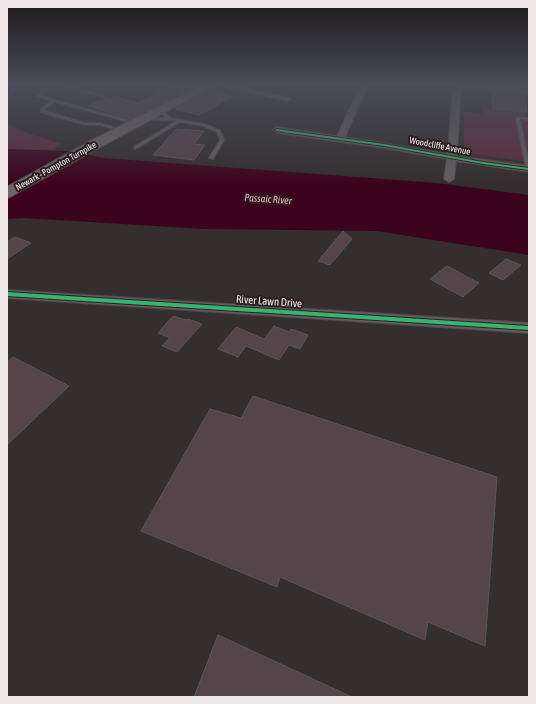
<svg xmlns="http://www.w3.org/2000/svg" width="536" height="704" font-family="'Asap Condensed',sans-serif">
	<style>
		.green { fill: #5e2c3c }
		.water { fill: #3c041c }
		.building { fill: #55444a; stroke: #5c5657 }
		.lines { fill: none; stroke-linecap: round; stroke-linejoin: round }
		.lane-casing { stroke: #4f494a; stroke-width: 2 }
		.street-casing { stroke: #4f494a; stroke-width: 2 }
		.secondary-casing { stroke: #4f494a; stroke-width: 2 }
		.primary-casing { stroke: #4f494a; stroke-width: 2 }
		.lane { fill: #635d5f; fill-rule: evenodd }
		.street { fill: #635d5f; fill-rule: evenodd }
		.secondary { fill: #665d5f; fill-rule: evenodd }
		.primary { fill: #716468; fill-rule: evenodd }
		.rail-casing { stroke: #696465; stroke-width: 2.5 }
		.rail { stroke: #2d2023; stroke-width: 1.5; stroke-dasharray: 5; stroke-linecap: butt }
		.cycleway-casing { stroke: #2d2023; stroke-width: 2 }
		.cycleway { fill: #33b770; fill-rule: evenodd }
		.labels { text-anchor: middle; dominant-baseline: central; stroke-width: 4; stroke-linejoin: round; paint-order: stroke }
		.far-street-label { font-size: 9px; fill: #f1e8ea; stroke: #2d2023 }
		.far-water-label { font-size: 10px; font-style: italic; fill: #f4acbf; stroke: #2d2023 }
		.street-label { font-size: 11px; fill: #f1e8ea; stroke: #2d2023 }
	</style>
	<rect width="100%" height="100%" fill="#342e2f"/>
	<path class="green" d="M482 108 524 112 529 133V162L464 153V111L483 114Z
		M7 124 27 133 62 144 53 150 7 149Z"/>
	<path class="water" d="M7 149 66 151 104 158 437 183 529 195V255L376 231 204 229 24 218 7 219Z"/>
	<path class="building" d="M176 85 194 87 131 119 88 106 106 98 110 99 115 97 137 103Z
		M208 91 233 96 199 115 175 109Z
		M492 91 524 96 527 112 493 109Z
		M176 129 204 131 194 144 205 145 194 160 153 155Z
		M343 231 352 239 330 265 318 261Z
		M15 237 31 243 7 259V242Z
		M506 259 521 265 503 280 489 273Z
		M447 266 479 283 463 297 430 279Z
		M173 316 186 320 188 319 202 324 177 352 162 346 170 338 158 333Z
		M274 326 289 332 291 329 308 335 300 349 289 345 279 360 246 346 238 357 218 349 236 327 264 339Z
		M13 357 69 386 7 445V362Z
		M253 396 497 477 485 646 428 622 425 640 280 577 277 587 141 531 210 409 241 418Z
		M218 635 352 697H194Z"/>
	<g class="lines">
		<g class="lane-casing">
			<path id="lane" d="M50 84H53L41 96 139 123 136 124 55 102 43 110 85 123H100L124 130 122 131 100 125H85L40 112 42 107 52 101 37 96Z
				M54 84H61L74 88 80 84H85L77 89 106 96 104 97Z
				M122 84H126L123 86Z
				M160 110H162L171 118 204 124 220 130 224 140 213 159 209 158 220 140 217 132 203 126 180 122 136 149H134V147L176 121 146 119 144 118 146 117 166 118 160 112Z
				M518 117 529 118V120L520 119 529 163V170H528L526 169 516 118Z"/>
		</g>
		<g class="street-casing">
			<path id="street" d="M210 84H226L287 97 291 99 287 101Z
				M361 84H368L345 137 448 154 453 84H461L457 156 529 166V172L456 161 454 179 449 182 444 179 447 159 384 148 277 133 273 130 277 127 337 136Z
				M7 290 529 323V333L7 298Z"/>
		</g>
		<g class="secondary-casing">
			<path id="secondary" d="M460 84H497L529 88V94L465 87Z"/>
		</g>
		<g class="primary-casing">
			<path id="primary" d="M204 84H218L104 145 12 196 7 198V187L94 139Z"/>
		</g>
		<use href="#lane" class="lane"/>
		<use href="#street" class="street"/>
		<use href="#secondary" class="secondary"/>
		<use href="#primary" class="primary"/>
		<g class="rail-casing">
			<path id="rail" d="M7 95 21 84"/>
		</g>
		<use href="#rail" class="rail"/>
		<g class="cycleway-casing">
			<path id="cycleway" d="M277 129 384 144 483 162 529 168V170L483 164 384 146 276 131 275 130Z
				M7 292 529 326V330L7 296Z"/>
		</g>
		<use href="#cycleway" class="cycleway"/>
	</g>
	<linearGradient id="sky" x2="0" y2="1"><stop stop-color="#1d191a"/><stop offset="0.46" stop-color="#4a4c58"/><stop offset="1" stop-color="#4a4c58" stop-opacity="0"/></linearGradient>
	<rect width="536" height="183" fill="url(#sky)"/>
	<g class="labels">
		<g class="far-street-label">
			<text transform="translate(440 146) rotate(11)">Woodcliffe Avenue</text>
			<text transform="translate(56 166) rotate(-29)">Newark - Pompton Turnpike</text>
		</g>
		<g class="far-water-label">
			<text transform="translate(268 199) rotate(4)">Passaic River</text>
		</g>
		<g class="street-label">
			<text transform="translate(269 301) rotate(4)">River Lawn Drive</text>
		</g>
	</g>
	<rect width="536" height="704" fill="none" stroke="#f1e8ea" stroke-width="16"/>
</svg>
